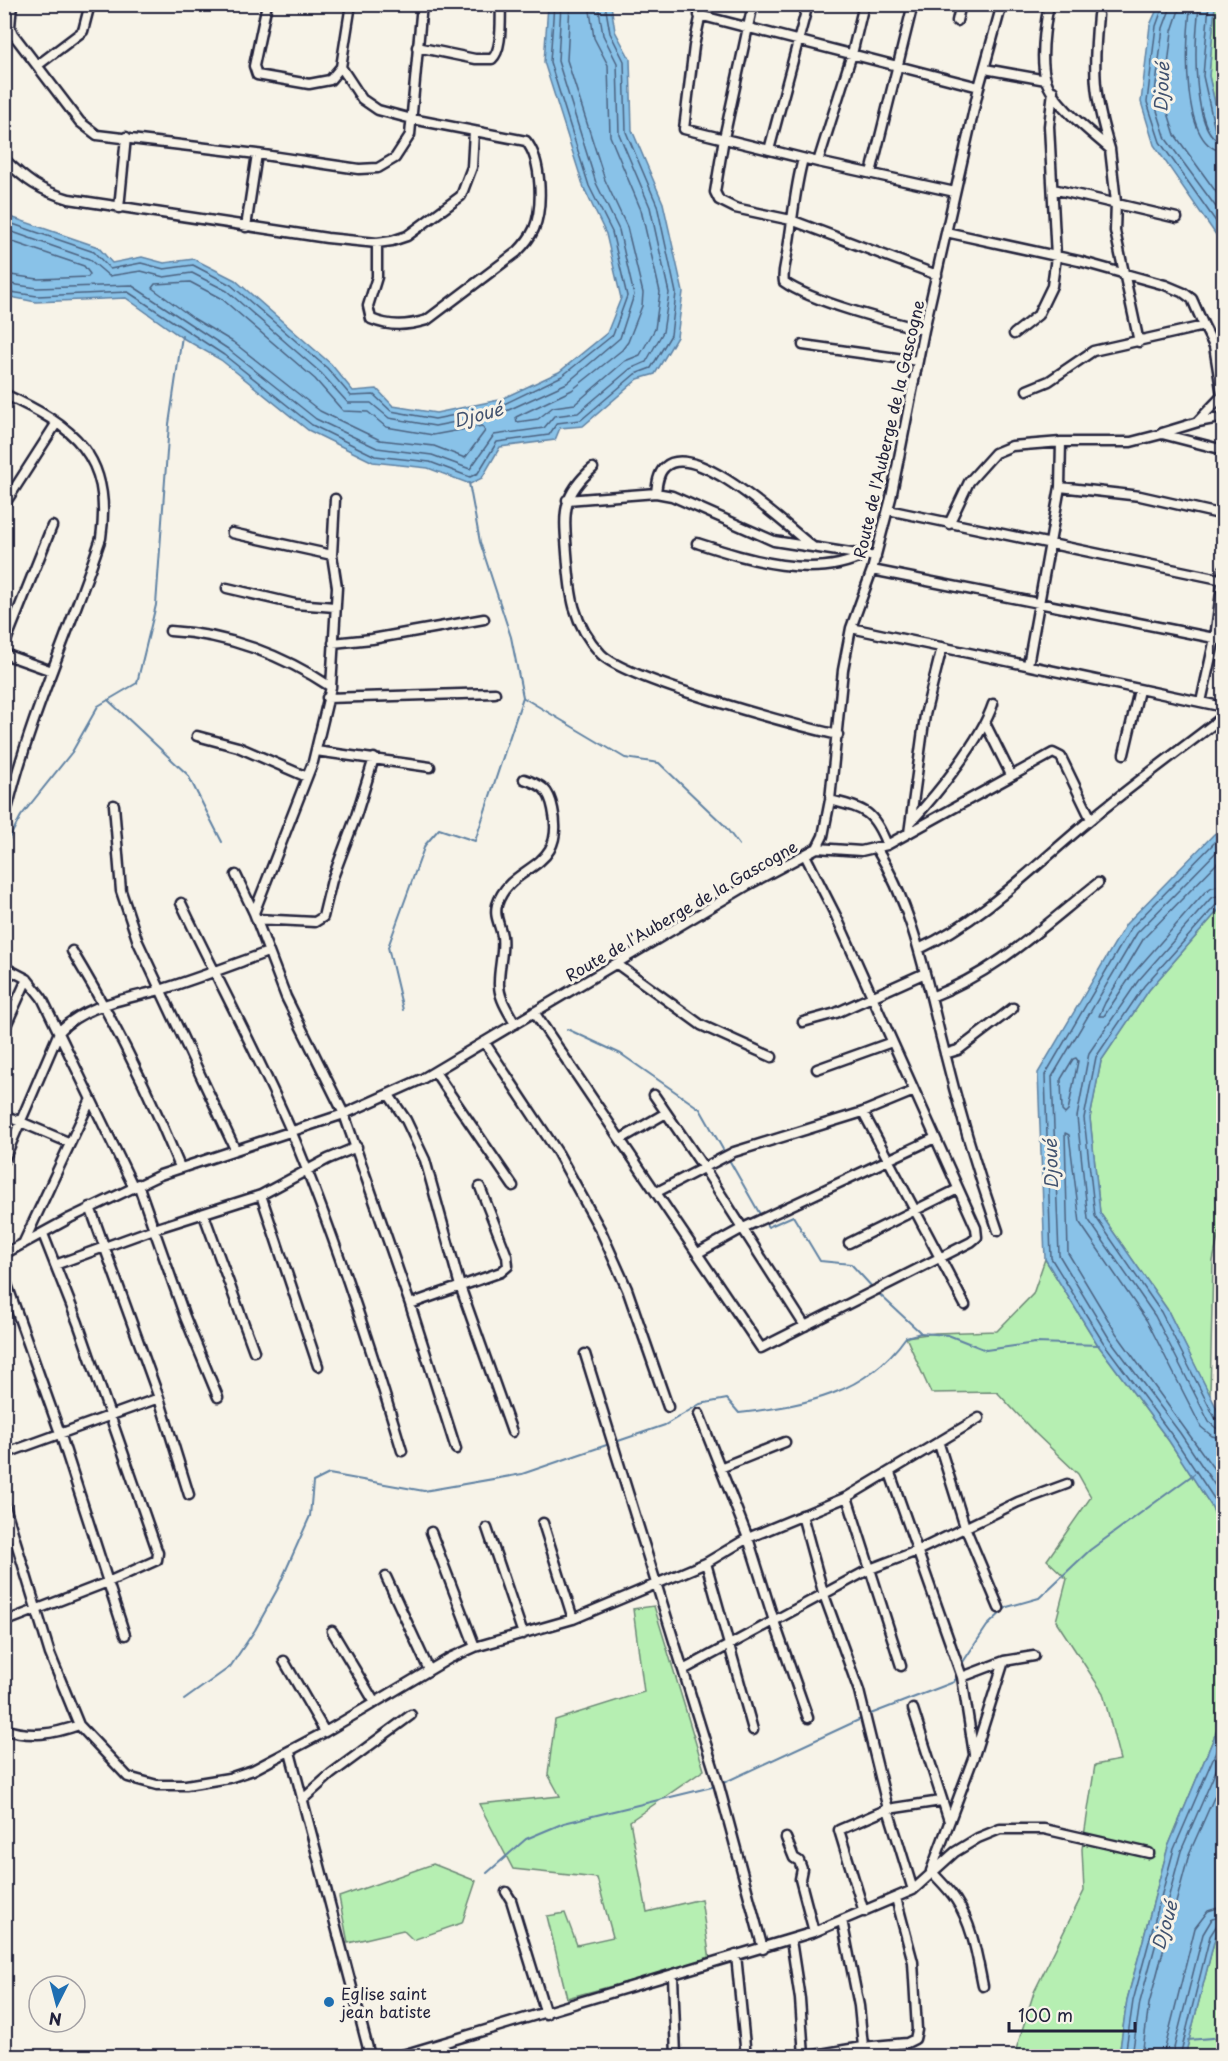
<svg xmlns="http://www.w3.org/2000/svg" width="1228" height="2061" font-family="'Playpen Sans',sans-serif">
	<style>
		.green { fill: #b6efb2; stroke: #6c8876; stroke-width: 1.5 }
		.water { fill: #89c2e8; stroke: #6082a3; stroke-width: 1.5 }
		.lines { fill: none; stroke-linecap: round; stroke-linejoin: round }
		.shore { stroke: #4b6280; stroke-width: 1.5 }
		.stream { stroke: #6082a3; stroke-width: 2 }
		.minor-casing { stroke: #22223b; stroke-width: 13 }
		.minor { stroke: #f7f3e8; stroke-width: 8 }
		.poi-dot { fill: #1f6fb2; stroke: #f7f3e8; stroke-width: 2 }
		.labels { text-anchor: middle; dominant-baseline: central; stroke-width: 6; stroke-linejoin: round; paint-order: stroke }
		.street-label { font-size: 16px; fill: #22223b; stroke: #f7f3e8 }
		.poi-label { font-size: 16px; fill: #22223b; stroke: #f7f3e8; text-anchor: start }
		.water-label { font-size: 18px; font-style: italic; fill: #41526f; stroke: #f7f3e8 }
	</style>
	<rect width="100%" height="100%" fill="#f7f3e8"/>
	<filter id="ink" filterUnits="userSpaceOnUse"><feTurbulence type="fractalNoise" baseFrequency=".0167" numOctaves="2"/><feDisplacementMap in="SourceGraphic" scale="12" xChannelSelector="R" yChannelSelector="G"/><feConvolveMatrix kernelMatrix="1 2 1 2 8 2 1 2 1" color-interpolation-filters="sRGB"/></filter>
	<g filter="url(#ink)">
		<path class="green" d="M1215 5H1223V140L1209 76Z
			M1223 905 1224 1208 1213 1261 1210 1396 1167 1309 1100 1213 1090 1118 1101 1061 1149 990Z
			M1045 1259 1098 1345 1169 1441 1212 1507 1223 1537V1716L1168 1847 1127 2000 1119 2056H1014L1034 1992 1084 1891 1082 1849 1095 1765 1120 1760 1103 1693 1056 1621 1067 1579 1047 1560 1091 1497 1078 1474 1035 1433 997 1392 931 1393 906 1337 935 1333 997 1331 1033 1294Z
			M654 1606 704 1770 630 1821 647 1912 701 1899 710 1960 567 1998 547 1916 565 1913 577 1945 613 1937 597 1878 513 1869 479 1804 560 1796 548 1774 555 1720 644 1692 633 1609Z
			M433 1864 476 1881 462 1923 413 1940 403 1930 348 1943 339 1897Z
			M1223 1925V2056H1185L1215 1938Z"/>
		<path class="water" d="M548 5H611L615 31 630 59 632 130 663 203 683 292 677 337 655 374 638 379 583 426 560 428 555 440 500 447 482 478 470 484 428 468 373 462 308 430 221 360 181 337 126 298 36 302 5 296V215L98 247 112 263 142 257 164 263 194 259 235 280 331 364 353 391 377 389 393 406 436 413 499 400 559 372 607 333 621 298 606 234 584 188 544 62Z
			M1159 5H1215L1209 76 1223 140V245L1154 145 1141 102 1150 25Z
			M1223 829V905L1149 990 1101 1061 1090 1118 1100 1213 1167 1309 1223 1421V1537L1212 1507 1169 1441 1098 1345 1045 1259 1038 1073 1126 924 1214 834Z
			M1223 1716V1925L1215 1938 1185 2056H1119L1127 2000 1168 1847Z"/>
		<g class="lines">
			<path class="shore" d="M570 4 567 60 605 180 627 227 643 293 642 306 628 342 622 350 572 390 516 417 517 422 538 419 553 407 575 404 625 361 640 355 655 329 660 292 641 210 610 136 608 65 594 38 589 4
				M1164 4 1156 26 1147 102 1160 142 1224 233
				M1172 4 1163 28 1154 101 1166 139 1224 218
				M1181 4 1172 31 1164 100 1175 135 1224 203
				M1191 4C1186 35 1179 149 1224 151
				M1200 4C1194 29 1190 140 1224 142
				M1209 4 1203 76 1215 130 1224 134
				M4 221 94 252 110 269 141 263 164 269 193 265 231 285 327 368 351 396 374 395 391 411 435 419 500 406 562 376 613 335 627 296 612 232 589 186 550 62 554 4
				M4 229 89 259 109 276 141 271 164 277 192 273 227 291 321 373 348 403H371L389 418 435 426 502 413 567 383 620 338 634 295 619 230 596 183 558 61 561 4
				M4 239 84 266 90 274 88 277 38 279 4 274
				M190 282 222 299 315 379 343 411 368 412 386 427 433 435 482 426 485 431 465 458 434 446 380 440 320 411 233 342 193 318 152 288 155 284Z
				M4 283 37 288 131 285 228 349 316 419 377 448 432 455 470 469 494 435 544 428 554 416 578 413 630 369 646 362 663 332 669 293 650 207 619 134 617 63 603 35 598 4
				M4 291 37 296 128 292 224 355 312 425 375 456 430 462 470 477 478 473 497 442 549 435 557 423 581 420 635 374 651 368 671 335 676 293 657 205 626 132 624 61 610 33 605 4
				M1224 836 1217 840 1131 928 1045 1075 1051 1258 1103 1342 1174 1438 1217 1503 1224 1520
				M1224 844 1137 933 1052 1077 1059 1255 1109 1338 1180 1433 1224 1499
				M1224 856 1144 938 1105 1003 1099 1016H1104L1131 976 1205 892 1212 887 1224 885
				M1224 894 1211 898 1138 981 1089 1053 1077 1117 1088 1219 1155 1316 1209 1422 1216 1428 1224 1430
				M1224 901 1217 904 1144 986 1096 1057 1084 1118 1095 1216 1161 1312 1215 1418 1224 1422
				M1076 1058 1078 1061 1068 1111 1065 1114 1062 1111 1061 1079 1073 1059Z
				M1224 1439 1212 1436 1201 1427 1147 1321 1080 1223 1069 1135 1065 1133 1068 1253 1116 1333 1224 1483
				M1125 2056 1133 2001 1174 1849 1224 1733
				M1132 2056 1140 2002 1181 1851 1224 1752
				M1142 2056 1149 2004 1189 1854 1224 1775
				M1163 2056 1195 1928 1208 1911 1224 1906
				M1172 2056 1203 1934 1212 1919 1224 1916
				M1180 2056 1210 1936 1217 1925 1224 1923"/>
			<path class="stream" d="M524 698 625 758 659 763 724 825 739 845
				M108 700 188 775 222 842
				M4 848 21 816 72 752 98 706 137 683 156 605 169 424 182 336
				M403 1010 388 947 425 845 439 829 475 841 523 697 511 637 480 542 469 483
				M567 1029 621 1054 700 1109 725 1153
				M728 1158 761 1216
				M764 1221 768 1227 793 1216 820 1261 851 1264 874 1289
				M878 1293 920 1332
				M961 1665 987 1626 1007 1607 1039 1598 1090 1550 1194 1474
				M184 1700 230 1667 255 1630 277 1590 310 1516 313 1482 329 1474 424 1491 522 1474 665 1425 700 1404 727 1399 739 1413C805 1405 865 1395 906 1337L921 1333 948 1335 986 1350 1035 1343 1099 1345
				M868 1715 954 1682 958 1673
				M721 1784 863 1718
				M487 1873 526 1839 564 1823 716 1786
				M1188 2040 1224 2037"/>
			<g class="minor-casing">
				<path id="minor" d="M12 4 10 27 13 34 80 122 97 135 257 154 359 169 378 168 395 158 410 135 422 4
					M267 4 254 66 257 75 309 84 330 80 341 67
					M351 4 341 67 362 99 378 110 412 119 526 141C542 160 543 207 534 229 530 238 524 245 517 252L427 320C407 326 390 327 371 319L368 306 377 277V243
					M703 4 694 46 684 129 818 162 955 192
					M753 4 724 138 715 192 719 200 735 208 791 220 937 275
					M1049 4C1045 25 1040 60 1046 80 1053 104 1092 133 1110 149L1116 202 1115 231 1139 342
					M699 15 979 87
					M1098 15C1093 70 1093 94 1110 149
					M957 21 961 4
					M417 47 475 59H492C503 49 500 19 501 4
					M38 65 83 31 90 4
					M985 69 1046 80
					M769 150 808 4
					M4 159C27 181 39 190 69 199L327 238 377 243 392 241 407 236 461 196 472 167 474 131
					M803 159C794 191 793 221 787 254 786 264 782 271 784 282 812 302 888 321 924 330
					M818 162 852 54 864 4
					M871 173 913 4
					M1053 189 1177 218
					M119 208 126 137
					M246 227 257 154
					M946 232 1079 261 1165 285 1184 293 1192 299 1204 326
					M1014 334 1038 315 1052 286 1056 257 1049 126 1053 91
					M803 345 918 361
					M1027 390 1049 381 1093 351 1204 326 1214 346 1222 395
					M4 394C74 426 113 456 101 538 71 628 31 714 8 806
					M1198 421 1224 394
					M1162 433 1198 422 1224 417
					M593 468C561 496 564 513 567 553 570 594 572 623 601 654 626 680 795 725 838 735
					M1060 487 1140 496 1224 515
					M656 493C657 484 658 473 665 467 696 439 787 527 813 547
					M335 499 332 555 337 587 331 687 313 762 254 913 286 997 344 1114 410 1304 456 1449
					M567 500 656 493 672 496 774 541 876 557
					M4 505 56 424
					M888 510 1224 580
					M949 524 969 482 995 453 1012 446 1061 442H1131L1162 434 1224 450
					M232 533 332 555
					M697 543C747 559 814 581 864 555
					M872 570 1224 640
					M227 588 295 604 335 607
					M851 628 1224 707
					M170 631C227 634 283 655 331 687
					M333 643 372 639 484 619
					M4 646 52 526
					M4 654 52 671
					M1028 665 1060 487 1061 442
					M327 698 495 693
					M1201 702 1215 638 1224 569
					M985 723 1011 775
					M197 736 238 747 307 777
					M316 751 430 767
					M1124 754 1139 690
					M830 800C865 809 873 810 887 845
					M114 805 121 891 138 942 235 1149
					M911 822C937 794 981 740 993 704
					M909 833 925 715 942 647
					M817 848 861 851 887 845 1053 753 1061 757 1091 819
					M876 848C912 906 925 973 941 1038 957 1103 976 1168 998 1231
					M236 875 254 913
					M181 903C217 979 258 1054 292 1133 335 1236 370 1344 402 1451
					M256 919 315 922 323 917 332 880 356 816 374 758
					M919 949C984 919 1035 865 1090 820 1133 784 1179 751 1224 716
					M72 951C114 1020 149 1092 180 1167
					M617 964 701 1025 772 1057
					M4 967 27 979 42 998 133 1186
					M931 997C998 971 1042 927 1098 883
					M534 1012 761 1348 971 1242 977 1237 976 1228 836 916 805 855
					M803 1022 836 1013 925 973
					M515 1024C508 1011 498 997 499 982 499 967 504 951 502 936 500 924 494 917 497 905 510 862 567 873 553 809 549 789 542 785 524 779
					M4 1030 27 979
					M485 1043 558 1153 601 1231 627 1289 668 1407
					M945 1054 958 1050 1013 1008
					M817 1069 892 1042
					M435 1072 513 1186
					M389 1095 406 1120 425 1160 460 1286 512 1432
					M654 1095 704 1168 805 1326
					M863 1112 965 1305
					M4 1115 68 1142
					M621 1139 666 1113
					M4 1160 59 1032C83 1005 127 999 160 990 196 979 232 965 268 952
					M138 1184 185 1317 218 1397
					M657 1192 734 1152 863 1112 914 1091
					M261 1195 318 1366
					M90 1207 159 1398 189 1495
					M204 1215 254 1351
					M849 1243 958 1189
					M23 1244 90 1101
					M698 1253 743 1228 935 1138
					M4 1254 70 1218 160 1175 344 1114 422 1079 748 885 817 848 823 836 830 800 843 670 851 628 872 570 891 498 924 330 979 87 1002 4
					M55 1265 154 1229 261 1195 328 1159 357 1147
					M4 1276 60 1433 125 1635
					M410 1304 501 1272 508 1266 507 1256 480 1187
					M585 1354 719 1786 763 1949
					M699 1414 748 1538 774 1621 808 1718
					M939 1444 965 1527 999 1608
					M4 1454 159 1398
					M720 1468 785 1442
					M890 1473 962 1677 974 1754
					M847 1497 901 1666
					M4 1503 50 1654 79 1725 128 1777 157 1785H186L229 1778 253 1770 325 1732 450 1658 475 1647 573 1619 706 1563 748 1538 847 1497 979 1418
					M802 1515 823 1592 859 1691 888 1809 913 1890
					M543 1523 573 1619
					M487 1528 523 1634
					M431 1532 475 1647
					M706 1563 753 1730
					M386 1577 429 1670
					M4 1622 108 1582 157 1560 158 1553 78 1323 43 1234
					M332 1631 375 1703
					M284 1661 325 1732
					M683 1670 870 1569 917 1551 1018 1502 1067 1484
					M962 1677 1004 1661 1034 1656
					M913 1709 949 1821
					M4 1729C30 1738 54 1734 79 1725
					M290 1752 370 2056
					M302 1800 331 1774 411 1715
					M786 1838 794 1858 799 1861 802 1869 800 1879 814 1932
					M506 1892 511 1900 546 2014
					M864 1912 839 1830 888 1809 941 1801
					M842 1920 859 2006 864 2056
					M791 1940 800 1999 804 2056
					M736 1955 746 2056
					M673 1976 676 2056
					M983 1986C977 1957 973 1926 956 1900 949 1889 939 1880 931 1871L974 1756 1004 1661
					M444 2043 446 2056
					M399 2056 814 1932 913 1890 955 1852 978 1838 1000 1829H1044L1149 1853
					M809 2056 862 2047 907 2043 915 2039 917 2030 913 1962 896 1898"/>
			</g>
			<use href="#minor" class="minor"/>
		</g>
	</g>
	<circle class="poi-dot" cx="329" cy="2002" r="6"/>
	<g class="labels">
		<g class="street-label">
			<text transform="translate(888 429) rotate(-77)">Route de l'Auberge de la Gascogne</text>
			<text transform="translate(681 910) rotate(-30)">Route de l'Auberge de la Gascogne</text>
		</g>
		<g class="poi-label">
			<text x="341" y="1993">Eglise saint<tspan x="341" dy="18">jean batiste</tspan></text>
		</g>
		<g class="water-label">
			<text transform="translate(1161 87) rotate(-88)">Djoué</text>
			<text transform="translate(478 414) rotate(-15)">Djoué</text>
			<text transform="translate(1050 1164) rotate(-92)">Djoué</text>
			<text transform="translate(1164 1925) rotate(-74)">Djoué</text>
		</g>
	</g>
	<rect width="1228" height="2061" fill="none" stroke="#f7f3e8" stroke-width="24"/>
	<rect x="12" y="12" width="1204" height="2037" fill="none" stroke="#22223b" stroke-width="2" filter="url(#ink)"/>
	<g transform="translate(57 2004) rotate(186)"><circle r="28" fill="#f7f3e8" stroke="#a29fa3" stroke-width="1.5"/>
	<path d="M0-4.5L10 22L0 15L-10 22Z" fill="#1f6fb2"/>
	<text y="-9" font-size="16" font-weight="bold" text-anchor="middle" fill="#22223b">N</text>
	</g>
	<path d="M1009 2022v9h126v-9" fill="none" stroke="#22223b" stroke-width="3"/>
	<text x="1018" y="2022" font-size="18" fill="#22223b" stroke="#f7f3e8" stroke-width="4.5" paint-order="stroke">100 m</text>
</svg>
